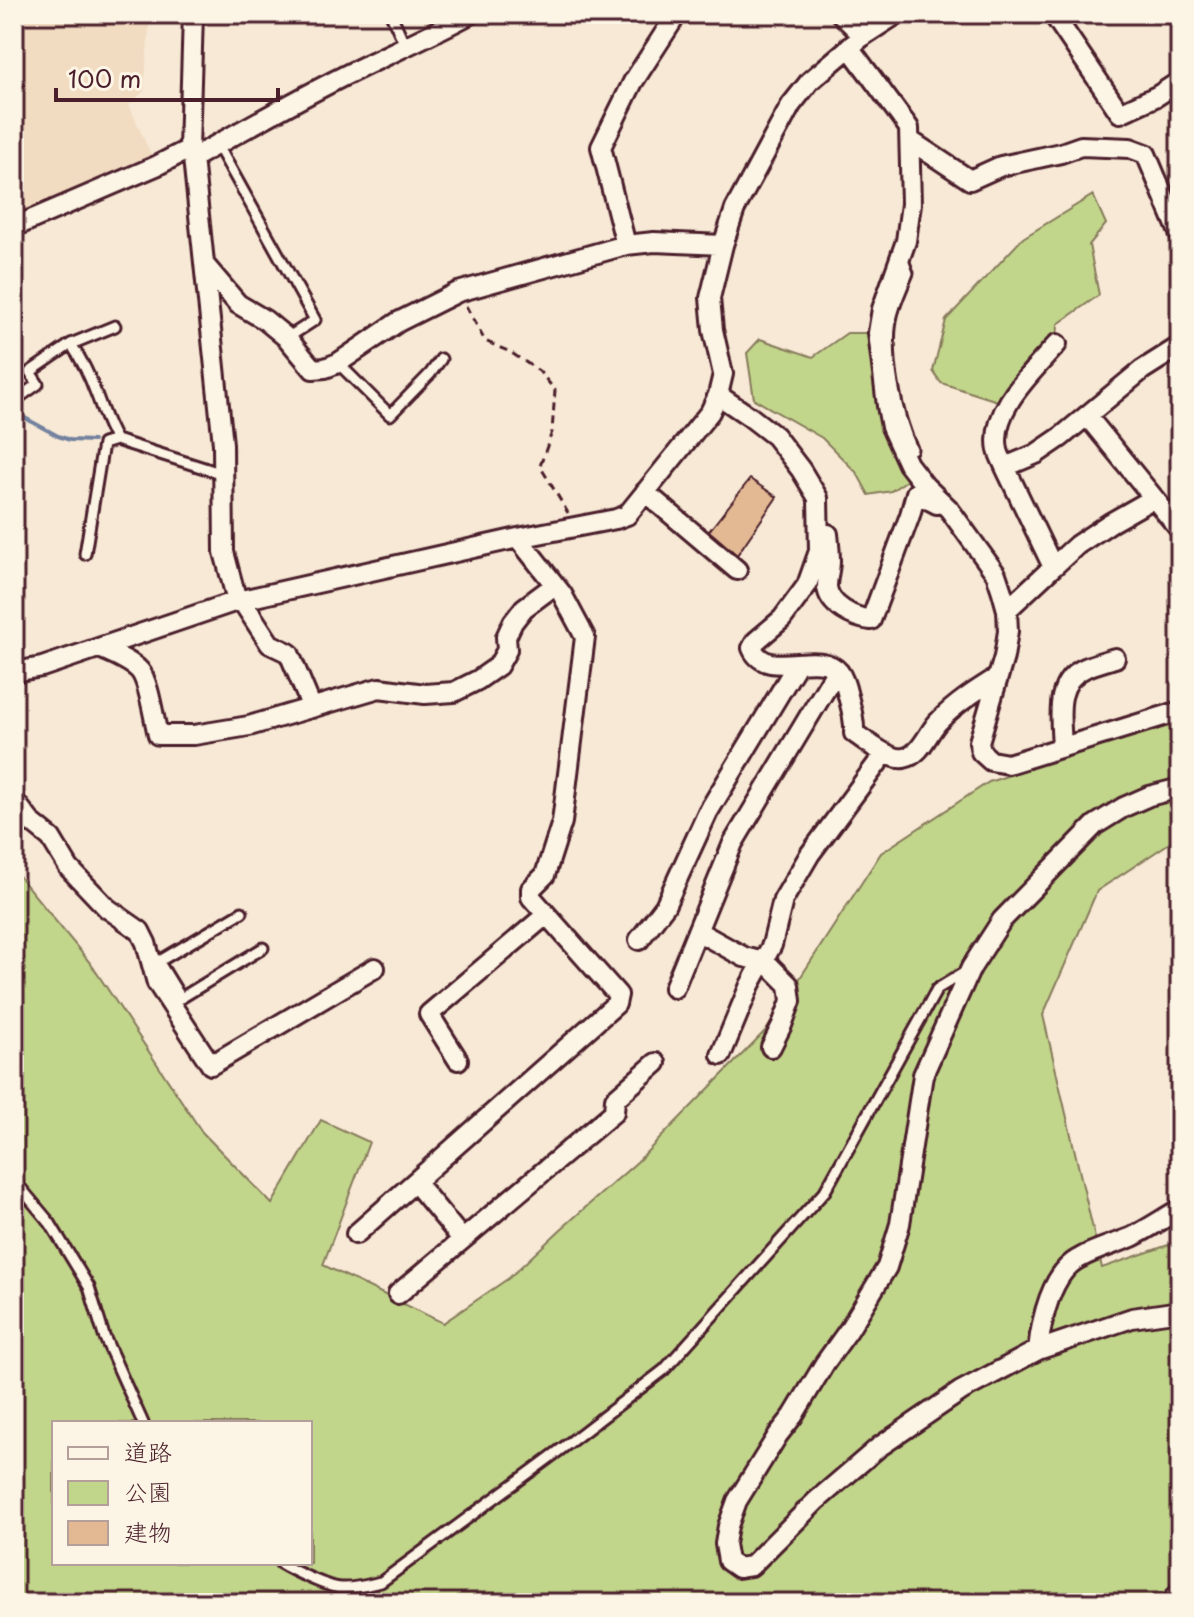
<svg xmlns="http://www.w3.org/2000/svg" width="1194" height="1617" font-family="'Playpen Sans','Klee One',sans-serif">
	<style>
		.built { fill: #f1dbc1 }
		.green { fill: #c2d68b; stroke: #867a5b; stroke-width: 2; fill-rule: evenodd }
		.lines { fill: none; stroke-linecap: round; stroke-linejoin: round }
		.stream { stroke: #73819f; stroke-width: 4 }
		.building { fill: #e3b993; stroke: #4a1f2b; stroke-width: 2 }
		.lane-casing { stroke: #4a1f2b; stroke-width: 15 }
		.street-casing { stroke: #4a1f2b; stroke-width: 24 }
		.path { stroke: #4a1f2b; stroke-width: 3; stroke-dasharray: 8 6; stroke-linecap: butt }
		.lane { stroke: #fcf5e5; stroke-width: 9 }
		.street { stroke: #fcf5e5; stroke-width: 18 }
	</style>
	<rect width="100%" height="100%" fill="#f7e9d5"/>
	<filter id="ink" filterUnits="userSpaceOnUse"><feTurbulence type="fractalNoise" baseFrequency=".0125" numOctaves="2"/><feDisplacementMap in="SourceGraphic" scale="16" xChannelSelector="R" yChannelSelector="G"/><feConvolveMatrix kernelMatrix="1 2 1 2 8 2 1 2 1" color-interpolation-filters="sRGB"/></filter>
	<g filter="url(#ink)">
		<path class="built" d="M14 14H150L144 91 129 105 156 166 14 227Z"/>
		<path class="green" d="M1093 195 1106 224 1089 245 1099 295 1058 324 1057 344 1007 404 941 383 933 371 946 320 1023 238Z
			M847 333H878L916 474 891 491 869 495 857 473 822 438 754 399 747 353 760 339 813 357Z
			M1180 718V836L1097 891 1043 1015 1102 1268 1180 1241V1603H14V870L91 964 202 1132 272 1204 321 1120 369 1142 323 1265 443 1323 509 1278 560 1230 637 1162 767 1029 881 853 989 782ZM54 1423H310V1563H54Z"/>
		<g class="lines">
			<path class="stream" d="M14 412 58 436 70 440 93 441"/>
		</g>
		<path class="building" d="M750 479 777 497 737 555 709 531Z"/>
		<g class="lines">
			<g class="lane-casing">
				<path id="lane" d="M391 14 405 45
					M217 144 315 320 287 338
					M903 260 908 273C902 288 894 304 891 320 885 358 896 415 912 449
					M71 344C81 359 89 374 95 391 102 408 106 424 116 440
					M338 363 390 415 430 374 441 359
					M14 401 38 384 30 372 71 344 115 326
					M85 554 103 444 116 440 223 474
					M157 959 181 998 263 948
					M158 962 242 912
					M14 1180 50 1223 89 1287 104 1336 143 1423
					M280 1563C293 1571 327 1587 341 1588 355 1589 368 1585 381 1582L560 1450 664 1370 825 1191 937 989 965 972"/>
			</g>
			<g class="street-casing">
				<path id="street" d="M193 14 189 149 193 158 223 444 224 552 237 601
					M841 14 863 36
					M1053 14 1120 113 1157 96 1180 81
					M849 47 909 128 911 204 906 241 882 309 878 333 887 406 891 427 908 464 925 486 949 509 996 574 1002 592 1007 610 1008 631 1004 657 979 742 981 752 991 761 1008 764 1180 711
					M911 141 970 180 1001 166 1061 153 1081 146 1130 148 1146 154 1180 235
					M193 158C243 130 292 102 344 76 386 55 429 36 470 14
					M14 227 156 166 189 149
					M626 245 601 147 633 82 677 14
					M204 264 238 304 265 320 287 338 313 369 325 368 338 363 398 322 458 292 626 245 654 242 723 245
					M718 395 749 416 775 436 801 470 818 498 819 551 807 585 782 619 756 641 752 648C767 682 818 647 839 672 844 679 846 687 848 696 851 708 855 720 854 733 866 741 890 761 904 758 921 755 927 734 938 722 955 704 977 690 998 677
					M1087 416 1180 530
					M1005 467C1003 462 999 455 998 450 990 409 1033 372 1057 344
					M645 492 737 570
					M828 534C829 543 830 552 830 561 830 569 827 578 827 587 829 606 854 618 871 620L910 515 916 493 937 504
					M1053 567 1077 545 1110 523 1154 498
					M242 601 270 644 289 653 312 708
					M1007 610 1053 567 1005 467 1036 454 1061 437 1142 370 1180 346
					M100 648C112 654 130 660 140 671 149 682 154 720 158 735H194L249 726 379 688 425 694 454 692 478 680 498 666 507 650 506 637 513 622 524 608 555 585
					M14 672 42 667 237 601 518 538 616 519 627 515 710 412 718 395 723 374 713 330 710 298 723 245 735 209 791 105 810 81 863 36 897 14
					M1062 747C1061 719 1053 682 1085 668 1094 664 1105 661 1115 658
					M1180 788 1149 796 1124 807 1095 825 1002 920 971 968 923 1075 900 1224 887 1267 848 1331 825 1363 793 1416 778 1435 737 1501 728 1526 725 1544 728 1561 738 1568 751 1566 816 1501 879 1447 961 1391 1038 1350 1132 1318 1180 1311
					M14 800 30 821 51 838 69 868 107 908 140 931 146 943 157 983 211 1065 375 968
					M697 931 744 957 763 962 771 967 789 985 791 1001 782 1025 771 1047
					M639 940 665 906 708 812 798 663
					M674 988 733 843 837 670
					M721 1055 750 985 772 945 783 900 810 854 885 753
					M458 1060 429 1014 546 915
					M415 1182 462 1239
					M356 1234 616 1004 618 995 531 897V889L545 875 562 822 585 637 562 594 518 538
					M398 1294 614 1112 615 1099 656 1063
					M1038 1350C1041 1321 1051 1272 1080 1258 1096 1249 1115 1244 1132 1237 1148 1229 1164 1218 1180 1209
					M1171 1603 1180 1591"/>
			</g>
			<path class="path" d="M466 306 485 341 510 352 539 371 555 390 552 432 540 466 568 513"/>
			<use href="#lane" class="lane"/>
			<use href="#street" class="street"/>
		</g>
	</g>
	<rect width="1194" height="1617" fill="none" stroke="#fcf5e5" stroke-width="48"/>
	<rect x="24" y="24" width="1146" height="1569" fill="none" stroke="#4a1f2b" stroke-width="3" filter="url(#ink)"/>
	<rect x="52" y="1421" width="260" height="144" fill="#fcf5e5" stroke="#b59f9b" stroke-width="2"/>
	<rect x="68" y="1447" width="40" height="12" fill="#fcf5e5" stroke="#b59f9b" stroke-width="2"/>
	<text x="124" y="1461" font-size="24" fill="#4a1f2b">道路</text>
	<rect x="68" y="1481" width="40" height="24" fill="#c2d68b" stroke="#b59f9b" stroke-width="2"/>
	<text x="124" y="1501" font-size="24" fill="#4a1f2b">公園</text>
	<rect x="68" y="1521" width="40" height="24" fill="#e3b993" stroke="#b59f9b" stroke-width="2"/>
	<text x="124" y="1541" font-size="24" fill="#4a1f2b">建物</text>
	<path d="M56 88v12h222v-12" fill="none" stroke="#4a1f2b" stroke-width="4"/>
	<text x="68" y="88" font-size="24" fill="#4a1f2b" stroke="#fcf5e5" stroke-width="6" paint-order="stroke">100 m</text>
</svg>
